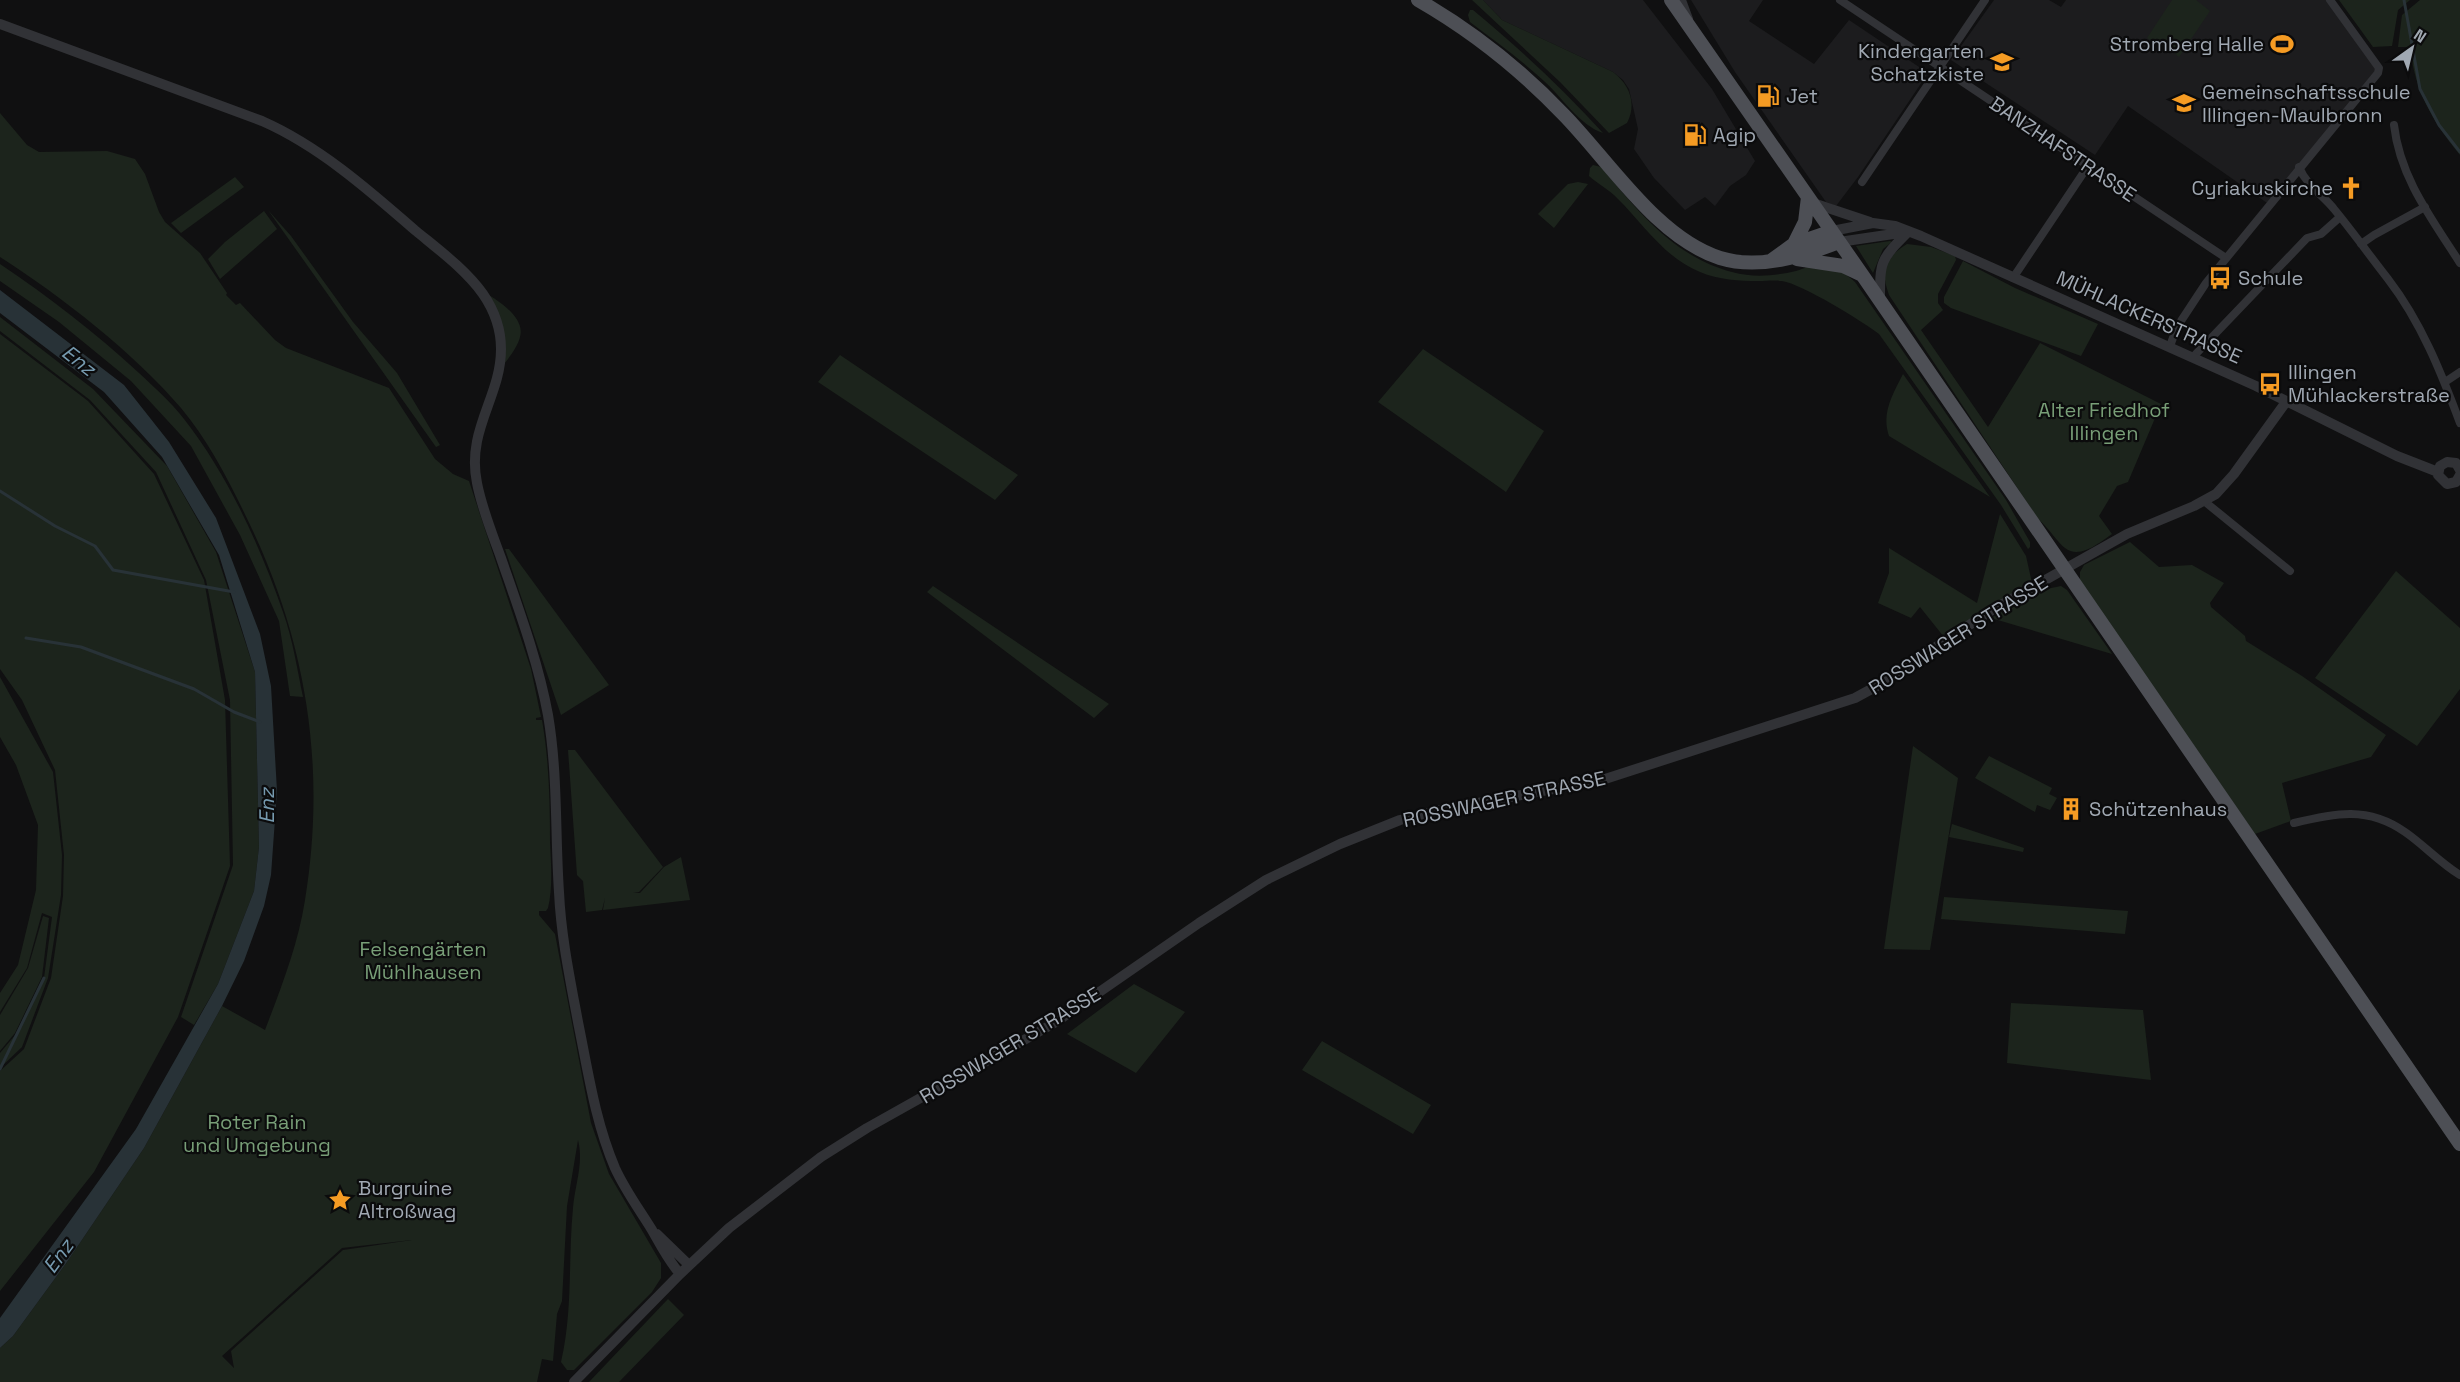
<svg xmlns="http://www.w3.org/2000/svg" width="2460" height="1382" font-family="'Space Grotesk',sans-serif">
	<style>
		.built { fill: #1c1c1e }
		.green { fill: #1c241c; fill-rule: evenodd }
		.water { fill: #283237 }
		.lines { fill: none; stroke-linecap: round; stroke-linejoin: round }
		.stream { stroke: #283237; stroke-width: 3 }
		.minor { stroke: #313236; stroke-width: 8 }
		.tertiary { stroke: #313236; stroke-width: 10 }
		.primary { stroke: #4d4f55; stroke-width: 14 }
		.labels { text-anchor: middle; dominant-baseline: central; stroke-width: 4.5; stroke-linejoin: round; paint-order: stroke }
		.poi-label { font-size: 20px; fill: #a0a8b2; stroke: #0b0b0c; text-anchor: start }
		.street-label { font-size: 20px; fill: #a0a8b2; stroke: #0b0b0c }
		.park-label { font-size: 20px; fill: #789e77; stroke: #0b0b0c }
		.water-label { font-size: 21px; font-style: italic; fill: #769aaf; stroke: #0b0b0c }
	</style>
	<rect width="100%" height="100%" fill="#101011"/>
	<path class="built" d="M1483 0H1643L1712 89 1755 161 1746 175 1730 186 1715 206 1705 197 1685 210 1654 178 1634 149 1638 129 1629 89 1623 80 1613 72 1502 20Z
		M1691 0H1763L1749 21 1814 64 1849 20 1928 73 1858 177 1836 206 1826 202 1735 72Z
		M1994 0H2049L2061 7 2066 0H2326L2378 69 2270 205 2128 106 2095 155 1951 60Z"/>
	<path class="green" d="M1472 0H1483L1502 20 1613 72C1630 85 1637 104 1627 123L1609 133 1560 82Z
		M2172 0H2196L2210 11 2179 57 2170 50 2168 52 2147 38Z
		M2339 0H2410L2398 10 2392 46 2373 47Z
		M2420 0H2460V155C2432 120 2415 92 2410 47H2398L2402 15Z
		M1470 10H1473C1519 48 1563 89 1603 133 1579 125 1562 97 1544 81 1520 59 1495 41 1470 22L1468 15Z
		M0 113 27 145 39 152 107 151 135 159 145 174 159 212 165 222 200 253 227 293 226 295 236 305 240 303 275 340 286 348 389 388 435 459 453 474 469 481 531 669 541 717 536 718V720H542C549 760 550 801 550 842 551 864 553 887 548 908L546 911H539V915L555 934 591 1123 609 1174 661 1263V1278L652 1292 574 1370H567L561 1362C573 1311 568 1260 573 1208 575 1184 584 1163 578 1140L567 1206 562 1301 557 1314 553 1361 542 1359 537 1382H0V1348L13 1336 67 1262 144 1148 222 1006 265 1030C281 988 298 945 305 900 326 771 308 648 252 529 232 487 211 444 181 408 134 353 61 296 0 257ZM412 1240 343 1250 231 1351 234 1368 222 1356 342 1248Z
		M1593 165 1601 167C1638 211 1674 257 1732 272 1754 278 1774 276 1796 271 1802 269 1812 265 1818 265 1831 266 1847 274 1855 282L2006 500 2030 542V547L2028 549 2001 505 1879 334C1862 321 1802 284 1782 281 1775 280 1766 281 1759 281 1739 281 1719 280 1700 272 1665 258 1644 225 1618 199 1610 190 1598 184 1589 176L1590 168Z
		M235 177 244 187 181 233 171 223Z
		M1578 182 1588 184 1554 228 1538 214 1568 184Z
		M268 210 291 236 353 322 397 373 440 445 436 447Z
		M264 211 277 229 220 279 208 259 225 242Z
		M1890 241 1892 242 1883 249 1873 273 1856 246Z
		M1907 244 1931 247 1955 256 1956 260 1938 294V303L1943 310 1921 330 1988 427 2040 343 2161 404 2128 482 2117 486 2099 516 2112 534C2100 542 2080 560 2065 548 2058 543 2048 527 2038 519L1889 295C1880 269 1884 259 1907 244Z
		M1963 261 2015 288 2098 324 2081 356 1951 308 1944 303V297Z
		M0 264C49 297 96 333 139 373 155 388 171 402 184 419 228 475 260 546 283 612 293 640 297 669 303 697L290 696 279 621 240 535 191 446 131 381 59 322 0 281Z
		M479 289C494 298 526 316 520 337 517 349 507 360 500 369L501 345Z
		M0 317 93 389 167 466 216 552 255 672 259 847 254 891 218 984 194 1025 181 1017 233 865 230 700 206 580 156 472 90 400 0 331Z
		M0 334 88 401 154 474 204 580 225 700 230 866 178 1017 94 1172 0 1291V1071L24 1049 51 978 63 896 64 855 55 770 22 700 0 669Z
		M1423 349 1544 431 1506 492 1378 402Z
		M840 355 1018 475 995 500 818 382Z
		M1903 374 1990 497 1889 436C1881 413 1893 394 1903 374Z
		M2000 514 2026 556 2032 583 1944 637 1920 607 1911 618 1878 603 1889 573V548L1977 603Z
		M2130 542 2159 567 2192 565 2224 583 2210 603 2211 607 2245 636 2246 641 2302 676 2386 735 2371 757 2282 783 2291 821 2255 834 2080 581V572L2084 565Z
		M505 549H509L609 685 561 715Z
		M2396 571 2460 628V689L2417 746 2315 678Z
		M933 586 1109 704 1094 718 927 592Z
		M2061 586 2067 590 2112 654 1991 618 2037 591Z
		M0 677 53 772 62 855 61 895 48 978 22 1047 0 1068V1053L16 1034 44 978 52 917 42 913 27 968 0 1012V993L18 965 36 890 38 825 16 765 0 737Z
		M1913 746 1958 778 1930 950 1884 949Z
		M568 750H575L663 867 639 892 633 893H640L664 867 681 857 690 900 603 910 605 898 602 910 586 912 583 881 577 875Z
		M1989 756 2052 788 2049 794 2057 798 2050 810 2037 805 2035 812 1975 778Z
		M1952 824 2024 848 2023 852 1949 837Z
		M1944 897 2128 911 2125 934 1941 919Z
		M43 916 49 918 42 977 15 1033 0 1051V1015L28 968Z
		M1134 984 1185 1012 1136 1073 1067 1034Z
		M2011 1003 2143 1010 2151 1080 2007 1063Z
		M1322 1041 1431 1105 1413 1134 1302 1070Z
		M668 1299 684 1315 619 1382H589Z"/>
	<path class="water" d="M0 290 124 385 169 442 216 518 260 634 271 686 277 791 271 875 264 906 244 961 222 1006 144 1148 67 1262 13 1336 0 1348V1318L136 1129 218 984 254 891 259 847 255 672 219 555 162 457 104 392 0 313Z"/>
	<g class="lines">
		<path class="stream" d="M2404 0 2420 89 2439 125 2460 152
			M0 491 55 526 95 546 113 570 234 592
			M26 638 81 647 194 689 234 712 260 722
			M0 1069 44 978"/>
		<path class="minor" d="M1682 0 1689 19
			M1840 0 2226 258
			M2394 125C2400 178 2432 219 2460 263
			M2299 167C2306 185 2323 195 2334 209 2353 232 2370 256 2388 279 2421 322 2441 372 2460 423
			M1862 182 1985 0
			M2361 244 2374 235 2425 207
			M2013 278 2088 166
			M2170 346 2177 327 2206 283 2378 73 2379 68 2330 0
			M2193 357 2307 238 2321 234 2340 217
			M2445 382 2460 372
			M2204 501 2290 571
			M2294 823C2335 813 2368 806 2405 832 2424 845 2440 863 2460 875"/>
		<path class="tertiary" d="M0 24 262 121C319 146 369 190 416 231 439 250 466 270 483 294 494 310 501 330 501 349 501 397 466 430 477 483 482 509 492 533 501 558 519 610 538 661 548 715 558 774 555 833 559 892 561 936 570 979 578 1022 588 1071 595 1121 615 1168 625 1190 639 1209 652 1230 661 1246 668 1260 680 1274
			M1813 203 1870 222
			M1832 231 1873 223 1895 226 1921 236 2256 386 2397 456 2438 472
			M1839 242 1907 232
			M1880 300C1880 261 1880 260 1908 232
			M2460 470 2456 463 2447 462 2440 466 2438 475 2447 484 2456 482 2460 475
			M657 1234 689 1265
			M574 1382 680 1274 729 1228 821 1157 867 1128 1056 1022 1199 923 1266 880 1340 844 1400 820 1440 810 1602 780 1855 698 1877 686 1992 610 2086 557 2127 534 2194 506 2216 494 2234 474 2286 402"/>
		<path class="primary" d="M1418 0C1472 31 1521 70 1564 115 1609 161 1657 238 1720 258 1759 270 1803 256 1839 242
			M1671 0 1863 276 2460 1144
			M1794 244 1805 222 1808 197
			M1797 259 1843 266 1862 275
			M1772 260 1794 244 1832 231"/>
	</g>
	<defs>
		<g id="stadium-bare" transform="scale(1.8)"><path d="M0-5a6.5 5 0 1 0 0 10a6.5 5 0 1 0 0-10ZM-3.5-1.8h7v3.6h-7Z" fill="#f59b23" stroke="#0b0b0c" stroke-width="2.5" paint-order="stroke"/></g>
		<g id="school-bare" transform="scale(1.8)"><path d="M0-5L7-2L0 1L-7-2ZM-4 1L0 2.5L4 1V4Q0 6-4 4Z" fill="#f59b23" stroke="#0b0b0c" stroke-width="2.5" paint-order="stroke"/></g>
		<g id="fuel-bare" transform="scale(1.8)"><path d="M-5.5-6h7V0h2V4h1.3V-2.5L3-4.5l.8-.8L6-3V5H2.5V1h-1V6h-7ZM-4.2-4.7v3.2H.2V-4.7Z" fill="#f59b23" stroke="#0b0b0c" stroke-width="2.5" paint-order="stroke"/></g>
		<g id="church-bare" transform="scale(1.8)"><path d="M-1.2-6h2.4v3.5h3.3v2.4h-3.3V6h-2.4V-.1h-3.3v-2.4h3.3Z" fill="#f59b23" stroke="#0b0b0c" stroke-width="2.5" paint-order="stroke"/></g>
		<g id="bus-bare" transform="scale(1.8)"><path d="M-5-6H5V4H4V6H2V4H-2V6H-4V4H-5ZM-3.5-4V0h7V-4ZM-3.5 1.2v1.5H-2V1.2ZM2 1.2v1.5H3.5V1.2Z" fill="#f59b23" stroke="#0b0b0c" stroke-width="2.5" paint-order="stroke"/></g>
		<g id="building-bare" transform="scale(1.8)"><path d="M-4-6H4V6H1V3H-1V6H-4ZM-2.5-4.3h1.7v1.8h-1.7ZM.8-4.3h1.7v1.8H.8ZM-2.5-1h1.7V.8h-1.7ZM.8-1h1.7V.8H.8Z" fill="#f59b23" stroke="#0b0b0c" stroke-width="2.5" paint-order="stroke"/></g>
		<g id="sight-bare" transform="scale(1.8)"><path d="M0-6L1.8-2.2L6-1.7L2.9 1.2L3.7 5.4L0 3.3L-3.7 5.4L-2.9 1.2L-6-1.7L-1.8-2.2Z" fill="#f59b23" stroke="#0b0b0c" stroke-width="2.5" paint-order="stroke"/></g>
	</defs>
	<g fill-rule="evenodd">
		<use href="#stadium-bare" x="2282" y="44"/>
		<use href="#school-bare" x="2002" y="62"/>
		<use href="#fuel-bare" x="1768" y="96"/>
		<use href="#school-bare" x="2184" y="103"/>
		<use href="#fuel-bare" x="1695" y="135"/>
		<use href="#church-bare" x="2351" y="188"/>
		<use href="#bus-bare" x="2220" y="278"/>
		<use href="#bus-bare" x="2270" y="384"/>
		<use href="#building-bare" x="2071" y="809"/>
		<use href="#sight-bare" x="340" y="1200"/>
	</g>
	<g class="labels">
		<g class="poi-label">
			<text x="2264" y="44" text-anchor="end">Stromberg Halle</text>
			<text x="1984" y="51" text-anchor="end">Kindergarten<tspan x="1984" dy="23">Schatzkiste</tspan></text>
			<text x="2202" y="92">Gemeinschaftsschule<tspan x="2202" dy="23">Illingen-Maulbronn</tspan></text>
			<text x="1786" y="96">Jet</text>
			<text x="1713" y="135">Agip</text>
			<text x="2333" y="188" text-anchor="end">Cyriakuskirche</text>
			<text x="2238" y="278">Schule</text>
			<text x="2288" y="372">Illingen<tspan x="2288" dy="23">Mühlackerstraße</tspan></text>
			<text x="2089" y="809">Schützenhaus</text>
			<text x="358" y="1188">Burgruine<tspan x="358" dy="23">Altroßwag</tspan></text>
		</g>
		<g class="street-label">
			<text transform="translate(2063 149) rotate(34)">BANZHAFSTRASSE</text>
			<text transform="translate(2149 317) rotate(24)">MÜHLACKERSTRASSE</text>
			<text transform="translate(1958 635) rotate(-32)">ROSSWAGER STRASSE</text>
			<text transform="translate(1504 799) rotate(-12)">ROSSWAGER STRASSE</text>
			<text transform="translate(1010 1045) rotate(-31)">ROSSWAGER STRASSE</text>
		</g>
		<g class="park-label">
			<text x="2104" y="410">Alter Friedhof<tspan x="2104" dy="23">Illingen</tspan></text>
			<text x="423" y="949">Felsengärten<tspan x="423" dy="23">Mühlhausen</tspan></text>
			<text x="257" y="1122">Roter Rain<tspan x="257" dy="23">und Umgebung</tspan></text>
		</g>
		<g class="water-label">
			<text transform="translate(79 360) rotate(38)">Enz</text>
			<text transform="translate(266 806) rotate(-90)">Enz</text>
			<text transform="translate(58 1256) rotate(-54)">Enz</text>
		</g>
	</g>
	<g transform="translate(2412 48) rotate(34)" stroke="#0b0b0c" stroke-width="4.5" paint-order="stroke">
	<path d="M0-4.5L10 22L0 15L-10 22Z" fill="#a0a8b2"/>
	<text y="-9" font-size="16" font-weight="bold" text-anchor="middle" fill="#a0a8b2">N</text>
	</g>
</svg>
